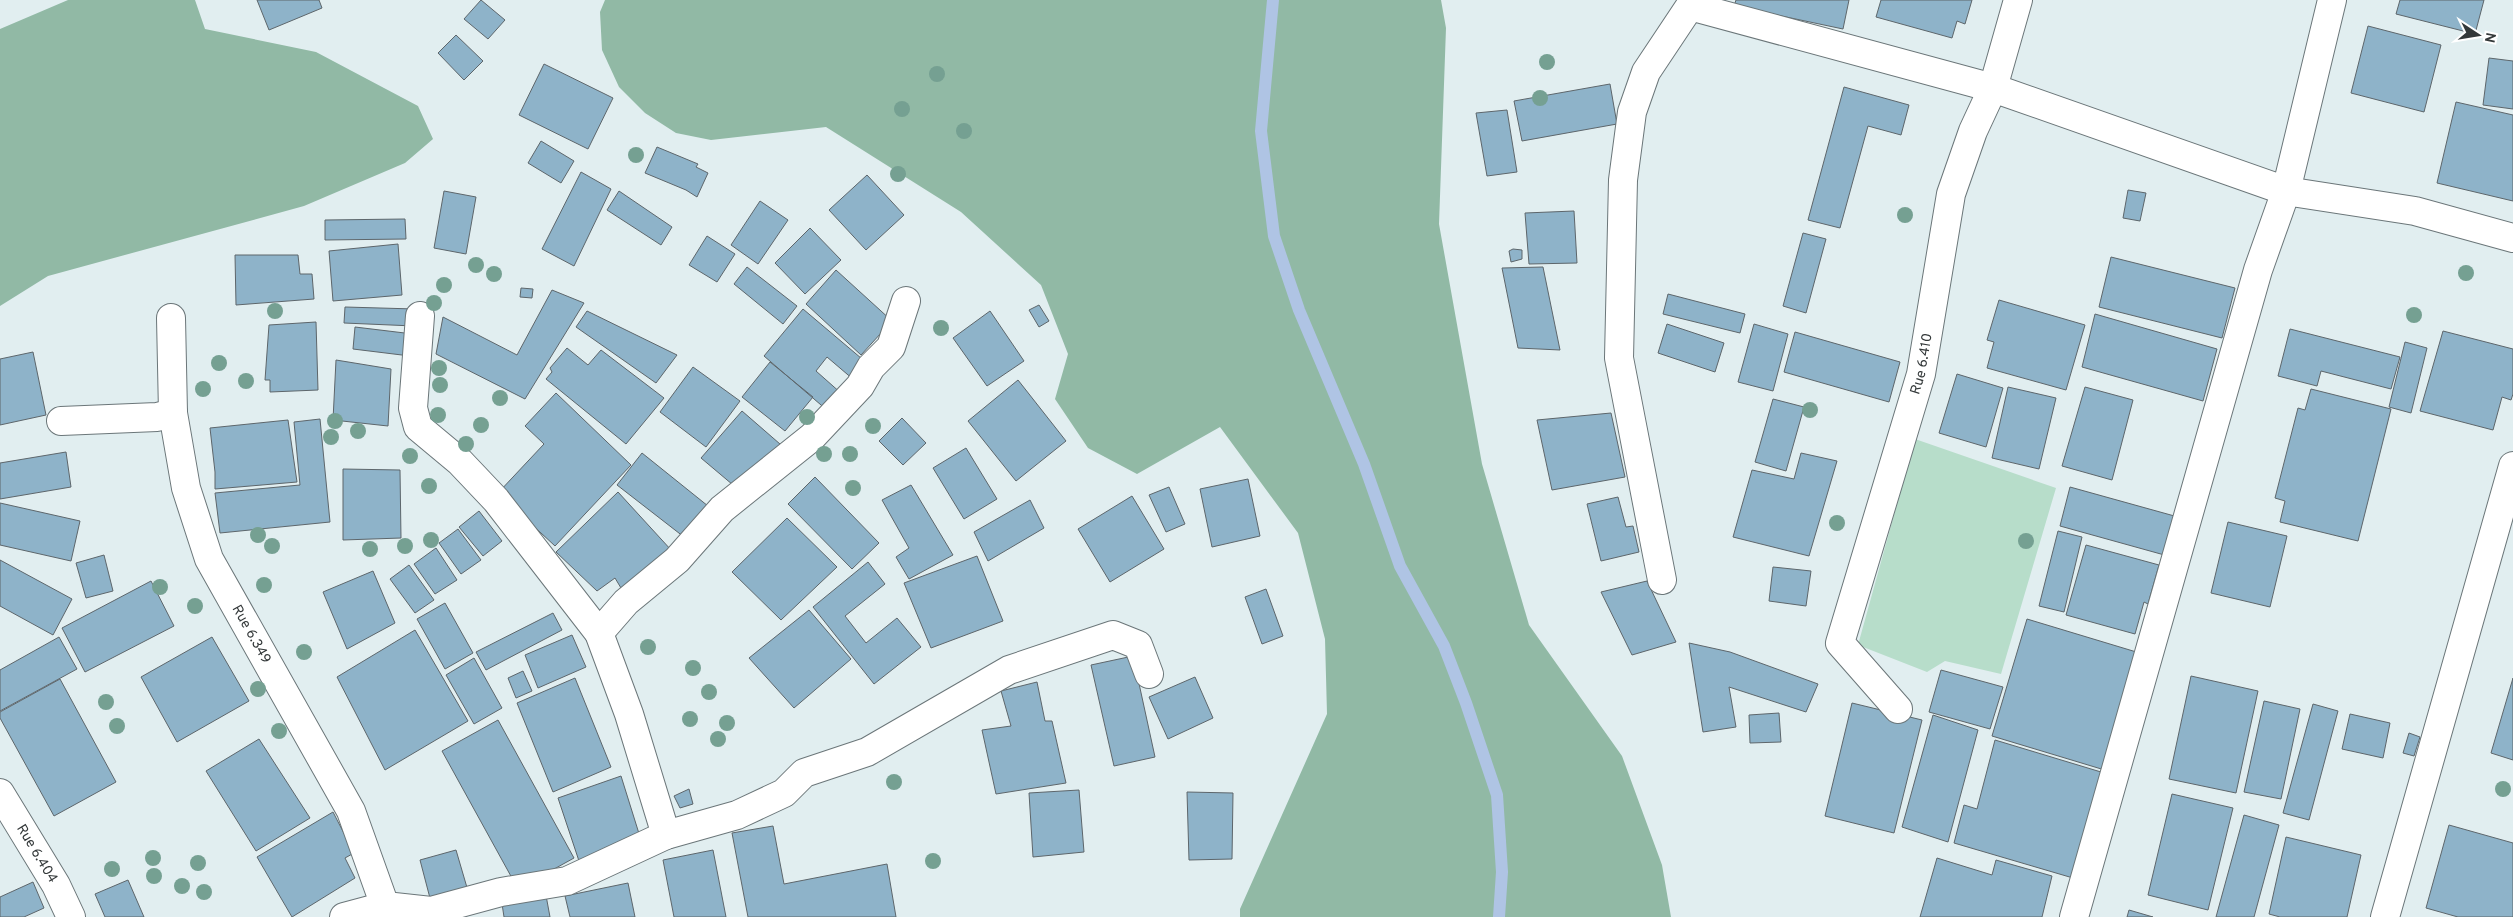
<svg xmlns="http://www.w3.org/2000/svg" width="2513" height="917" font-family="Overpass,sans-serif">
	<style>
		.green { fill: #b7ddca }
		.forest { fill: #91b9a5 }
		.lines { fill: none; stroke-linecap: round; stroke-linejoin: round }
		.stream { stroke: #afc4e4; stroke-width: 12 }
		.building { fill: #8eb3c9; stroke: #5d666b }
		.minor-casing { stroke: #6b7679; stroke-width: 30 }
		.minor { stroke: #fff; stroke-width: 28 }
		.tree { fill: #75a092 }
		.labels { text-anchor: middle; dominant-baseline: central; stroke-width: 4.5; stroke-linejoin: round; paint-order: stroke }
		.street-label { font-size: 14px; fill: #333839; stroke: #fff }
	</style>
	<rect width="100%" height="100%" fill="#e1eef0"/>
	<path class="green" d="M1915 439 2056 488 2001 674 1945 661 1927 672 1858 645Z"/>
	<path class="forest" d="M68 0H195L205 29 316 52 418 106 433 139 405 163 304 206 48 276 0 306V29Z
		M605 0H1441L1446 28 1439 224 1482 464 1529 625 1622 756 1662 865 1671 917H1240V909L1327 714 1325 639 1298 533 1220 427 1137 474 1088 448 1055 399 1068 354 1041 285 961 212 826 127 711 140 676 133 645 113 619 87 602 50 600 12Z"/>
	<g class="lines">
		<path class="stream" d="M1273 0 1261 131 1274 236 1299 310 1364 464 1400 566 1444 646 1466 703 1497 795 1502 872 1499 917"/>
	</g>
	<path class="building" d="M257 0H319L322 8 269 30Z
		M481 0 505 20 488 39 464 19Z
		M1736 0H1849L1843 29 1734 6Z
		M1881 0H1972L1965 24 1957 21 1952 38 1876 17Z
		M2400 0H2484L2475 34 2396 14Z
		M2368 26 2441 45 2424 112 2351 93Z
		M456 35 483 61 464 80 438 53Z
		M2489 58 2513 61V109L2483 105Z
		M544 64 613 98 588 149 519 115Z
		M1610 84 1617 124 1522 141 1514 101Z
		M1844 87 1909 105 1901 135 1868 126 1840 228 1808 220Z
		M2456 102 2513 115V201L2437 183Z
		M1507 110 1517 172 1487 176 1476 113Z
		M541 141 574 161 561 183 528 163Z
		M657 147 698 164 696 167 708 173 697 197 686 190 645 173Z
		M581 172 611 189 574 266 542 249Z
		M867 175 904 215 866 250 829 210Z
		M2128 190 2146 193 2140 221 2123 218Z
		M444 191 476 197 466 254 434 248Z
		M619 191 672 227 661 245 607 210Z
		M760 201 788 220 758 264 731 245Z
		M1574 211 1577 263 1529 264 1525 213Z
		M405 219 406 239 325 240V220Z
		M810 228 841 260 805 294 775 263Z
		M1803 233 1826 239 1806 313 1783 306Z
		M707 236 735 254 717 282 689 265Z
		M398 244 402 295 333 301 329 251Z
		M1513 249 1522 250V259L1511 262 1509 251Z
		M235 255H298L300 274H312L314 299 236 305Z
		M2111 257 2235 288 2222 338 2099 307Z
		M747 267 797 306 783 324 734 284Z
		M1543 267 1560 350 1518 348 1502 268Z
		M836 270 892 321 861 355 806 304Z
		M521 288 533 289 532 298 520 297Z
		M552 290 584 303 525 399 436 354 443 317 517 355Z
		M1668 294 1745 314 1740 333 1663 314Z
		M1999 300 2085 325 2066 390 1987 368 1994 342 1987 340Z
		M1039 305 1049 321 1039 327 1029 310Z
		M345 307 415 309 414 326 344 323Z
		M803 309 868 364 854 380 827 357 816 371 842 394 828 411 764 356Z
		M587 311 677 355 656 383 576 327Z
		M990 311 1024 361 987 386 953 338Z
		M2095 314 2217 349 2203 401 2082 367Z
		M316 322 318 390 270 392V380H265L269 325Z
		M1667 324 1724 343 1715 372 1658 353Z
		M1754 324 1788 334 1773 391 1738 382Z
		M355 327 413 334 410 356 353 349Z
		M2290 329 2400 357 2391 389 2321 371 2317 386 2278 376Z
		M2443 331 2513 349V394L2511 400 2502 397 2493 430 2420 411Z
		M1795 332 1900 362 1889 402 1784 372Z
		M2405 342 2427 348 2411 413 2389 407Z
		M567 348 588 365 601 350 664 398 626 444 546 379 552 372 550 368Z
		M33 352 46 415 0 425V359Z
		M336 360 391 369 388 426 333 420Z
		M770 362 813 397 785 431 742 397Z
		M693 367 740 401 706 447 660 412Z
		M1957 374 2003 388 1986 447 1939 433Z
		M1018 380 1066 441 1016 481 968 421Z
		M2008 387 2056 398 2039 469 1992 458Z
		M2085 387 2133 400 2112 480 2062 466Z
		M2311 389 2391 409 2358 541 2280 522 2285 501 2275 498 2298 408 2305 410Z
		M556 393 631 465 555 546 498 493 544 444 525 426Z
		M1773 399 1804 407 1786 471 1755 462Z
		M742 411 780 444 739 490 701 458Z
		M1611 413 1625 477 1552 490 1537 420Z
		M902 418 926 443 903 465 879 441Z
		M320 419 330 522 220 533 215 493 300 485 294 422Z
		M288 420 297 482 215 489V472L210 428Z
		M966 448 997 499 964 519 933 468Z
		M66 452 71 487 0 499V463Z
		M642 453 708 506 684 537 617 485Z
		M1801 453 1837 461 1809 556 1733 537 1752 470 1794 479Z
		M343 469 400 470 401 538 343 540Z
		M815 477 879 543 852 569 788 504Z
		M1248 479 1260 536 1212 547 1200 489Z
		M911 485 953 555 909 579 896 557 909 548 882 500Z
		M1169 487 1185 524 1166 532 1149 495Z
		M2070 487 2178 517 2168 556 2060 526Z
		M618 492 672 551 621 588 615 578 597 591 556 552Z
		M1132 496 1164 549 1110 582 1078 529Z
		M1618 497 1626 527 1633 526 1639 552 1601 561 1587 504Z
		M1030 500 1044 528 988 561 974 532Z
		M0 503 80 521 71 561 0 545Z
		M479 511 502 541 483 556 459 527Z
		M787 518 837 567 781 620 732 572Z
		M2228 522 2287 536 2270 607 2211 593Z
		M458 529 481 560 461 574 439 543Z
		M2058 531 2082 537 2064 612 2039 606Z
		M2086 545 2159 565 2148 604 2144 602 2135 634 2066 615Z
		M436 548 457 580 435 594 414 564Z
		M104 555 113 591 86 598 76 563Z
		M977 556 1003 621 931 648 904 583Z
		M0 560 72 599 53 635 0 606Z
		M868 562 885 584 845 616 866 643 897 618 921 647 874 684 813 607Z
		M409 565 434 600 415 613 390 579Z
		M1773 567 1811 571 1806 606 1769 601Z
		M373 571 395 623 347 649 323 592Z
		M151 581 174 626 85 672 62 628Z
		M1647 581 1676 642 1632 655 1601 592Z
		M1266 589 1283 636 1262 644 1245 597Z
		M445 603 473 653 445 669 417 619Z
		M809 610 851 659 794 708 749 658Z
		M553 613 562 630 486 670 476 652Z
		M2027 619 2143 654 2108 771 1992 736Z
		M415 630 468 721 385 770 337 677Z
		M572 635 586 667 538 688 525 655Z
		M59 637 77 669 0 711V670Z
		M212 637 249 701 177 742 141 677Z
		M1689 643 1730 652 1818 684 1806 712 1729 687 1736 727 1703 732Z
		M1133 656 1155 757 1114 766 1091 665Z
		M474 658 502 708 474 724 446 675Z
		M1941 670 2003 687 1990 729 1929 712Z
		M523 671 532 691 516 698 508 678Z
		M2191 676 2258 691 2236 793 2169 779Z
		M1195 677 1213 718 1168 739 1149 697Z
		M575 678 611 767 553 792 517 703Z
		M2513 678V760L2491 753Z
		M60 679 116 782 54 816 0 718V712Z
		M1037 682 1045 721H1052L1066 783 996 794 982 730 1011 726 1001 691Z
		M2264 701 2300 709 2281 799 2244 792Z
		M1852 703 1922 720 1894 833 1825 816Z
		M2313 704 2338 711 2309 820 2283 813Z
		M1779 713 1781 742 1750 743 1749 715Z
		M2350 714 2390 723 2383 758 2342 749Z
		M1933 715 1978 730 1948 842 1902 827Z
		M498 720 574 858 518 889 442 751Z
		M2409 733 2420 737 2414 756 2403 753Z
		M259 739 310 818 256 851 206 771Z
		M1995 740 2101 772 2073 878 1954 843 1964 805 1977 809Z
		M621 776 641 840 579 861 558 798Z
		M689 789 693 804 680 808 674 796Z
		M1079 790 1084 852 1033 857 1029 793Z
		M1187 792 1233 793 1232 859 1189 860Z
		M2172 794 2233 808 2208 910 2148 895Z
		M333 812 354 853 345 858 355 878 292 917 257 857Z
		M2244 815 2279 825 2254 917H2216Z
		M2449 825 2513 843V917H2458L2426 908Z
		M773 826 784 884 887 864 896 917H748L732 833Z
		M2286 837 2361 855 2347 917H2280L2269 914Z
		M456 850 468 891 431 902 420 860Z
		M713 850 726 917H674L663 860Z
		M1937 858 1992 875 1996 860 2052 876 2042 917H1920Z
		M128 880 144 917H105L95 894Z
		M33 882 44 908 24 917H0V897Z
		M628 883 635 917H570L565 896Z
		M545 890 550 917H504L501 897Z
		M2129 910 2153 917H2127Z"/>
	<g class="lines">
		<g class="minor-casing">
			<g id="minor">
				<path d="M420 316 413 408 418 427 460 462 496 500 599 633 629 714 666 835"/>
				<path id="s1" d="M171 318 173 413 186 488 209 559 351 811 385 906 402 913"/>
				<path d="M61 421 157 417 173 413"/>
				<path d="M1662 580 1619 358 1623 180 1632 112 1646 72 1690 6 1993 88 2286 191 2415 211 2513 238"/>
				<path d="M599 633 626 602 677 560 722 509 812 437 860 386 871 367 891 347 906 301"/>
				<path id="s2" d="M1898 709 1840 643 1921 374 1951 194 1973 131 1993 88 2018 0"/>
				<path id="s3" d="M0 793 56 885 71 917"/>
				<path d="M344 917 385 906 431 911 501 892 567 881 666 835 737 815 784 793 804 773 867 752 1009 670 1113 635 1138 645 1149 674"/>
				<path d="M2074 917 2258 270 2286 191 2332 0"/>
				<path d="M2385 917 2513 466"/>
			</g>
		</g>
		<use href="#minor" class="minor"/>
	</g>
	<g class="tree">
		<circle cx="1547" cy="62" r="8"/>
		<circle cx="937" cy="74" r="8"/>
		<circle cx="1540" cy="98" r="8"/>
		<circle cx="902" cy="109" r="8"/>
		<circle cx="964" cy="131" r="8"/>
		<circle cx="636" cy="155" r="8"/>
		<circle cx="898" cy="174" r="8"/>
		<circle cx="1905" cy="215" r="8"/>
		<circle cx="476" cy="265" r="8"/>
		<circle cx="2466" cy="273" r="8"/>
		<circle cx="494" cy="274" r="8"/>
		<circle cx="444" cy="285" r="8"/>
		<circle cx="434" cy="303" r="8"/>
		<circle cx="275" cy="311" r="8"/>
		<circle cx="2414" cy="315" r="8"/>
		<circle cx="941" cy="328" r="8"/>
		<circle cx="219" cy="363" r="8"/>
		<circle cx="439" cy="368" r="8"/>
		<circle cx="246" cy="381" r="8"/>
		<circle cx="440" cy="385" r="8"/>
		<circle cx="203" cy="389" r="8"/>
		<circle cx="500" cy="398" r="8"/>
		<circle cx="1810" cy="410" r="8"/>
		<circle cx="438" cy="415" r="8"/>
		<circle cx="807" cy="417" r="8"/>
		<circle cx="335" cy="421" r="8"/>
		<circle cx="481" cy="425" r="8"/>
		<circle cx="873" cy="426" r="8"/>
		<circle cx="358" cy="431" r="8"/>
		<circle cx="331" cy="437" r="8"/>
		<circle cx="466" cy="444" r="8"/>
		<circle cx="824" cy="454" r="8"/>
		<circle cx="850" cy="454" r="8"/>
		<circle cx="410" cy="456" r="8"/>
		<circle cx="429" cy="486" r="8"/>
		<circle cx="853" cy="488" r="8"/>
		<circle cx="1837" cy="523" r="8"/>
		<circle cx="258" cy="535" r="8"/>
		<circle cx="431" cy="540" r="8"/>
		<circle cx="2026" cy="541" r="8"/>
		<circle cx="272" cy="546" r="8"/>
		<circle cx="405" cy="546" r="8"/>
		<circle cx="370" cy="549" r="8"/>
		<circle cx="264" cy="585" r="8"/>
		<circle cx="160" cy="587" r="8"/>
		<circle cx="195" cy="606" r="8"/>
		<circle cx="648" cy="647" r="8"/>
		<circle cx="304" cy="652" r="8"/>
		<circle cx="693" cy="668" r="8"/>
		<circle cx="258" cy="689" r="8"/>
		<circle cx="709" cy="692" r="8"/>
		<circle cx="106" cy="702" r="8"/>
		<circle cx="690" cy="719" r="8"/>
		<circle cx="727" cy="723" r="8"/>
		<circle cx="117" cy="726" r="8"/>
		<circle cx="279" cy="731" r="8"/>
		<circle cx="718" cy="739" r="8"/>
		<circle cx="894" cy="782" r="8"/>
		<circle cx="2503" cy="789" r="8"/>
		<circle cx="153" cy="858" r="8"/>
		<circle cx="933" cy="861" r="8"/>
		<circle cx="198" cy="863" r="8"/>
		<circle cx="112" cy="869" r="8"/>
		<circle cx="154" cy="876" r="8"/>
		<circle cx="182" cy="886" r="8"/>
		<circle cx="204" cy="892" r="8"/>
	</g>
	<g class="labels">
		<g class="street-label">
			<text stroke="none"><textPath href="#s2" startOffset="379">Rue 6.410</textPath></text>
			<text stroke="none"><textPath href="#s1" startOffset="332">Rue 6.349</textPath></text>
			<text stroke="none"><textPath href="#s3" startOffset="71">Rue 6.404</textPath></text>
		</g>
	</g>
	<g transform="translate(2478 35) rotate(102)" stroke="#ffffff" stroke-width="4" paint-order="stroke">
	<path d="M0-4L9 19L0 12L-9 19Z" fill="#333839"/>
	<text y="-8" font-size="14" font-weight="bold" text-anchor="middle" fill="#333839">N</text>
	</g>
</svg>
